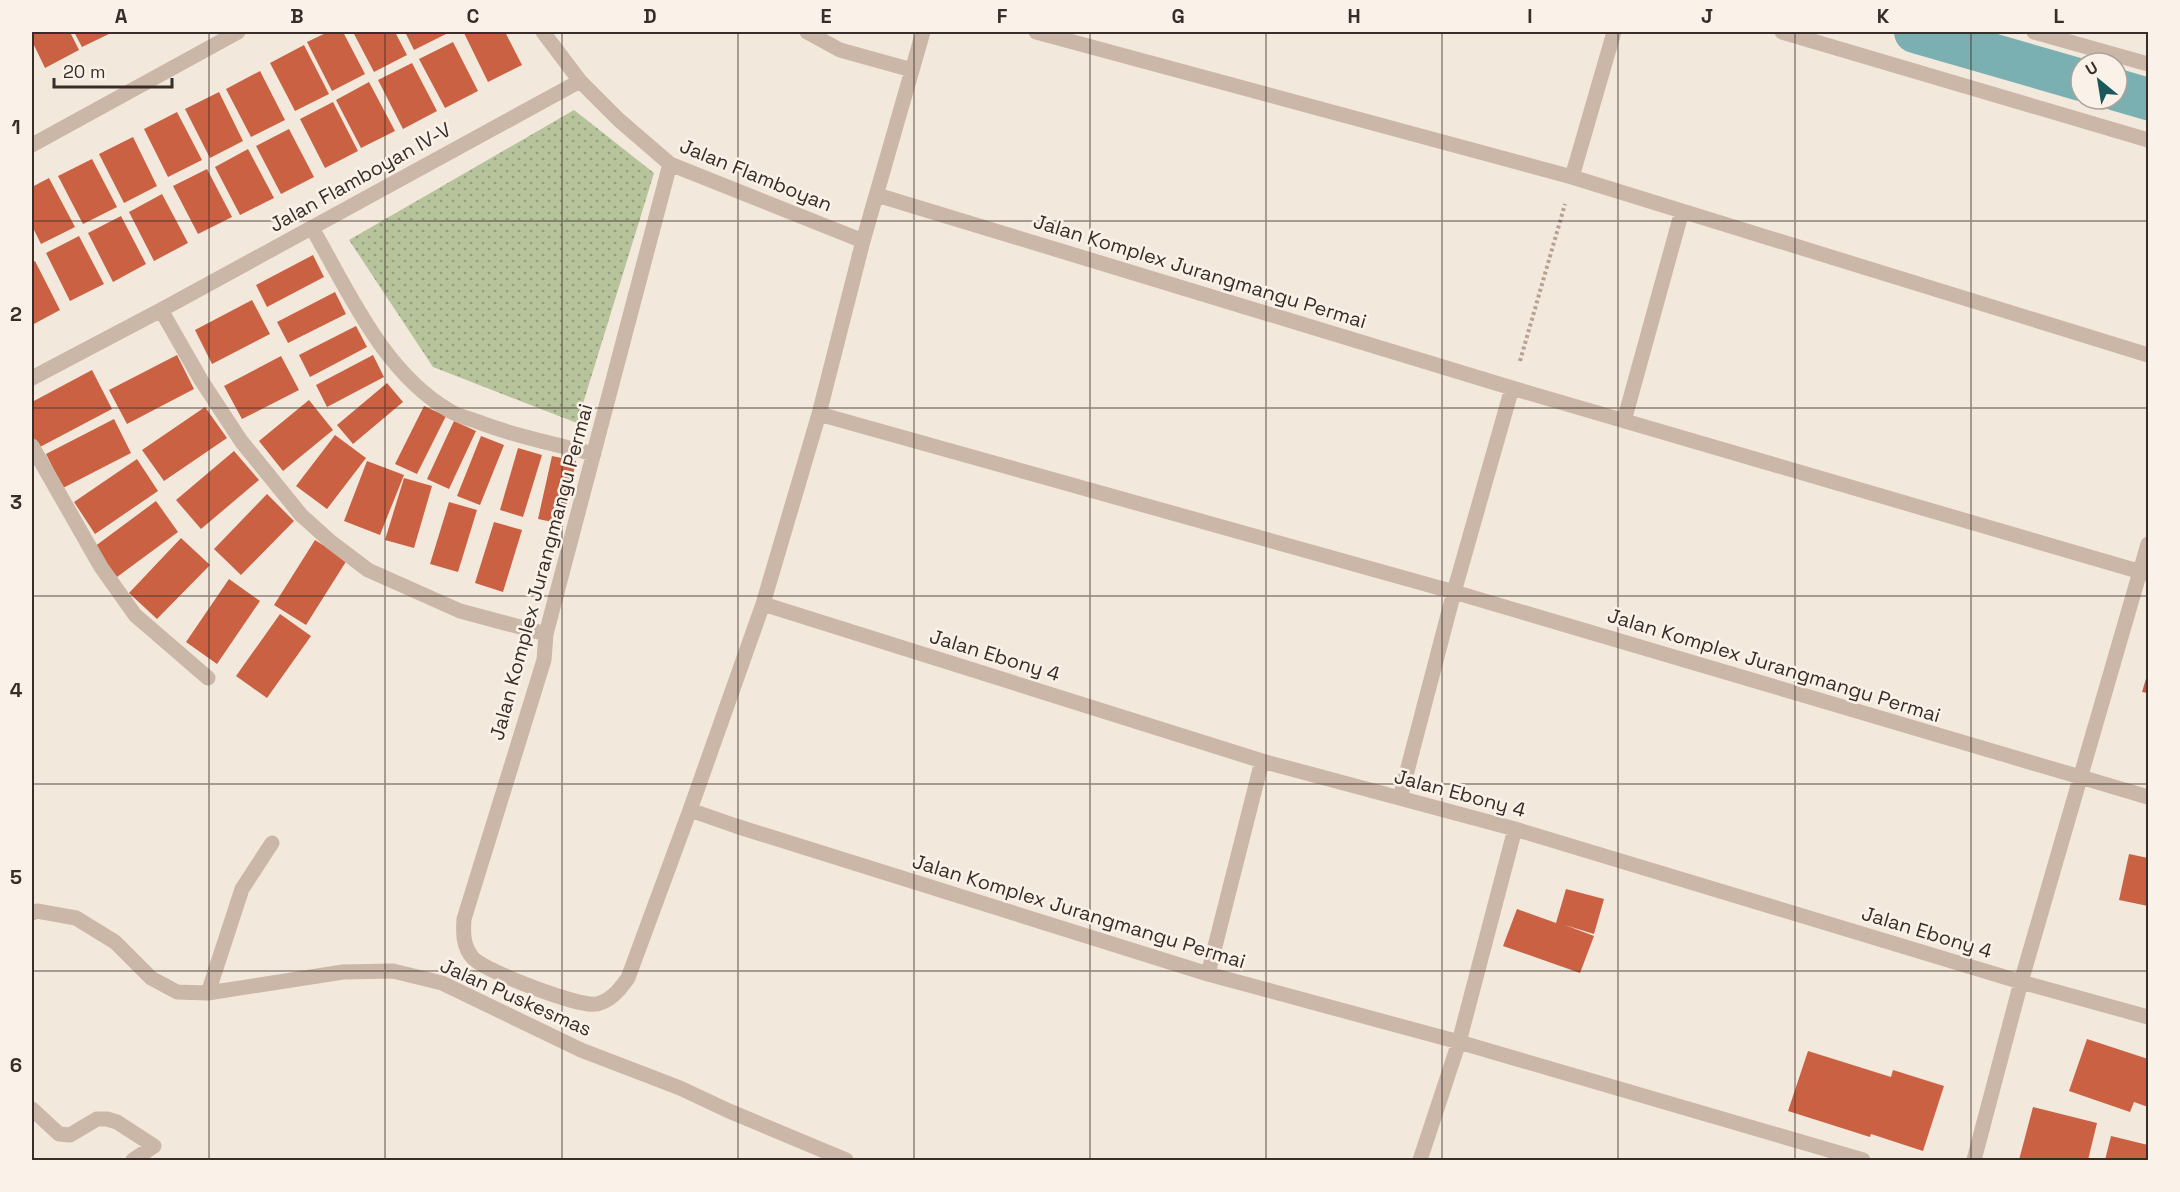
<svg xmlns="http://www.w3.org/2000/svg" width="2180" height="1192" font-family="'Space Grotesk',sans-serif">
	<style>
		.park { fill: url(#park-dots) }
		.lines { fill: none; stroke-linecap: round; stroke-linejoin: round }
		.canal { stroke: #7ab0b1; stroke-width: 42 }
		.building { fill: #ca6143 }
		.path { stroke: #b7a191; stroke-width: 4; stroke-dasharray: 3 3; stroke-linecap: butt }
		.minor { stroke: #cbb7a7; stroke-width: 15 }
		.grid { fill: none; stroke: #382d28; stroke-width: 1.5; stroke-opacity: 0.55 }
		.labels { text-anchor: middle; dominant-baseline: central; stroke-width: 5; stroke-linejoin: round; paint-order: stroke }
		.street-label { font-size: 20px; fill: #382d28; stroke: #faf2e9 }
		.neatline { fill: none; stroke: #382d28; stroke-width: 2 }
		.grid-label { font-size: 20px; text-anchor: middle; font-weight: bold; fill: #382d28 }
	</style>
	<defs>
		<pattern id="park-dots" width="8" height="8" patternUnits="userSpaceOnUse" patternTransform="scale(1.5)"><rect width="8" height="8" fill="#b6c39b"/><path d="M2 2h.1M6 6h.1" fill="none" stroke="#959f7e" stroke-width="1.8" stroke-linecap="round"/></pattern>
	</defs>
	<rect width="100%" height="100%" fill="#f3e8dc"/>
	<path class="park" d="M574 110 654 173 577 423 433 367 349 240Z"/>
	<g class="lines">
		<path class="canal" d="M1915 32 2081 80
			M2117 90 2148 99"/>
	</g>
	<path class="building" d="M32 32H70L79 50 45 68 32 41Z
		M74 32H113L82 47Z
		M328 32H343L365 74 332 91 307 42Z
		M353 32H395L407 55 374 72Z
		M405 32H447L448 33 414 50Z
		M467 32H505L522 65 488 82 464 33Z
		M453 42 478 91 445 108 419 59Z
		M304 45 329 94 295 111 270 63Z
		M412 63 437 111 403 129 378 80Z
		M260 71 285 120 251 137 226 89Z
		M369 82 395 131 361 148 336 100Z
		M219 92 243 141 210 158 185 109Z
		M333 102 358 151 325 168 300 119Z
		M177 112 202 160 168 177 144 129Z
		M289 129 314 177 281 194 256 146Z
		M133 137 157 186 124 203 99 154Z
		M248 149 274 198 240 215 215 167Z
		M92 159 117 207 83 224 58 176Z
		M207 169 232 217 198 234 173 186Z
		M49 178 75 227 41 244 32 226V187Z
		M162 194 188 243 154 261 129 212Z
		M121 216 146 264 113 282 88 233Z
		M79 236 104 284 70 301 46 253Z
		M313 255 324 277 267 307 256 285Z
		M35 261 60 310 32 325V263Z
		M335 292 346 314 288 343 277 322Z
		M252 300 270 334 212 364 195 330Z
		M356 326 367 347 310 377 299 355Z
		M177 355 194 389 127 424 109 390Z
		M373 355 384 377 327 407 316 385Z
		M281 356 299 390 242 419 224 386Z
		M92 370 112 409 38 448 32 435V402Z
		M387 383 403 402 353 444 337 425Z
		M309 400 333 430 283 471 259 441Z
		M424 406 446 416 417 474 395 464Z
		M205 407 227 438 164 481 142 450Z
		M114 419 131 453 63 488 46 454Z
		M454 421 476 431 449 489 427 479Z
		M335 435 366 458 327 509 296 486Z
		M481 436 504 445 480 505 457 496Z
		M518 448 542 455 523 517 500 510Z
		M234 451 259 480 201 529 176 500Z
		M552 456 576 461 562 524 538 519Z
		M137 459 158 491 95 534 74 502Z
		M367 461 404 475 380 535 344 521Z
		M404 478 432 486 414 548 385 540Z
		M267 494 294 521 241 575 214 549Z
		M156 501 178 532 117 577 94 547Z
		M449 502 477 510 458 572 430 564Z
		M494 522 522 530 503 592 475 583Z
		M181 538 210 565 157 619 129 593Z
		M315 540 347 560 306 625 274 605Z
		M229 579 260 601 217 664 186 642Z
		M280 614 311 636 267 698 236 676Z
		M2148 672V693L2142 692Z
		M2129 854 2148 858V906L2119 900Z
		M1566 889 1604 899 1594 934 1565 925 1594 936 1580 973 1503 946 1517 909 1556 923Z
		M2087 1039 2148 1059V1107L2134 1102 2130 1112 2069 1091Z
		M1808 1051 1891 1077 1893 1070 1944 1086 1923 1151 1871 1134 1870 1137 1788 1111Z
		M2033 1107 2097 1123 2088 1160H2019Z
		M2111 1136 2148 1145V1160H2105Z"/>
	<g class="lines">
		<path class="path" d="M1520 361 1565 204"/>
		<path class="minor" d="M543 32 580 81 619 120 670 164 863 241
			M807 32 840 50 912 70
			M1036 32 1572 177 2148 355
			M1782 32 2148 140
			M2034 32 2148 64
			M32 145 238 32
			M670 164 546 634 544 660 464 919C463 933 463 947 473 958 485 971 580 1008 597 1004 612 1000 619 990 628 978L690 810 763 604 819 414 863 241 923 32
			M1572 177 1614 32
			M877 195 1512 388 2148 574
			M312 228C349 292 383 372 450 411 458 416 467 418 476 421 514 436 555 444 594 454
			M161 310 201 380 241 441 301 515 331 542 368 570 460 611 546 634
			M32 378 161 310 580 81
			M819 414 1454 592 2148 797
			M1624 421 1682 211
			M32 446 101 567 135 615 208 678
			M763 604 1262 761 1515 829 2021 982 2148 1017
			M1400 798 1454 592 1512 388
			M690 810 736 826 1208 974 1459 1042 1863 1160
			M32 913 37 911 76 918 115 942 151 978 177 992 208 993 343 972 393 971 442 983 581 1050 680 1088 729 1111 846 1160
			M1208 974 1262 761
			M208 993 242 889 272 843
			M32 1109 59 1134 70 1135 97 1119H107L117 1122 154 1146 133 1160
			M1420 1160 1459 1042 1515 829
			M1974 1160 2021 982 2148 544"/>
	</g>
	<path class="grid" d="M209 32V1160M385 32V1160M562 32V1160M738 32V1160M914 32V1160M1090 32V1160M1266 32V1160M1442 32V1160M1618 32V1160M1795 32V1160M1971 32V1160M32 221H2148M32 408H2148M32 596H2148M32 784H2148M32 971H2148"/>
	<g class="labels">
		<g class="street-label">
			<text transform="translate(756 175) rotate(22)">Jalan Flamboyan</text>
			<text transform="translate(360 177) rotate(-29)">Jalan Flamboyan IV-V</text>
			<text transform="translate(1200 271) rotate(17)">Jalan Komplex Jurangmangu Permai</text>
			<text transform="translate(541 572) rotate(-75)">Jalan Komplex Jurangmangu Permai</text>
			<text transform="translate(995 655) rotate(17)">Jalan Ebony 4</text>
			<text transform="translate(1774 665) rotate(17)">Jalan Komplex Jurangmangu Permai</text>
			<text transform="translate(1460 793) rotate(15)">Jalan Ebony 4</text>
			<text transform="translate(1079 911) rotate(17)">Jalan Komplex Jurangmangu Permai</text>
			<text transform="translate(1927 932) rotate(17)">Jalan Ebony 4</text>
			<text transform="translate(516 997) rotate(24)">Jalan Puskesmas</text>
		</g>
	</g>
	<rect width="2180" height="1192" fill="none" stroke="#faf2e9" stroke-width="66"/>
	<g transform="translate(2099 81) rotate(330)"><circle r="28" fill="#faf2e9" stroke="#aca39c" stroke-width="1.5"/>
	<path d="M0-4.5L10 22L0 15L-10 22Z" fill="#1c585b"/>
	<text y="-9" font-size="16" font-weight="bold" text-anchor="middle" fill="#382d28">U</text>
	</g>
	<path d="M54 78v9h118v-9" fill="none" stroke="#382d28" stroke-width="3"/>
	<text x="63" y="78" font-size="18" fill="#382d28" stroke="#faf2e9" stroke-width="4.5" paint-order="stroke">20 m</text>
	<rect x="33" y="33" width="2114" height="1126" class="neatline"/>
	<g class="grid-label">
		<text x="121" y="23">A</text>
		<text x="297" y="23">B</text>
		<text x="473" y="23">C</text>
		<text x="650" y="23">D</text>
		<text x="826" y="23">E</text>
		<text x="1002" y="23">F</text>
		<text x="1178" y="23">G</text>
		<text x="1354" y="23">H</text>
		<text x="1530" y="23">I</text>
		<text x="1707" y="23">J</text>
		<text x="1883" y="23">K</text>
		<text x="2059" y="23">L</text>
		<text x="16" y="134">1</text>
		<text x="16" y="321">2</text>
		<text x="16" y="509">3</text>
		<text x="16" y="697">4</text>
		<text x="16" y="884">5</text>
		<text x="16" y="1072">6</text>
	</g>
</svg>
